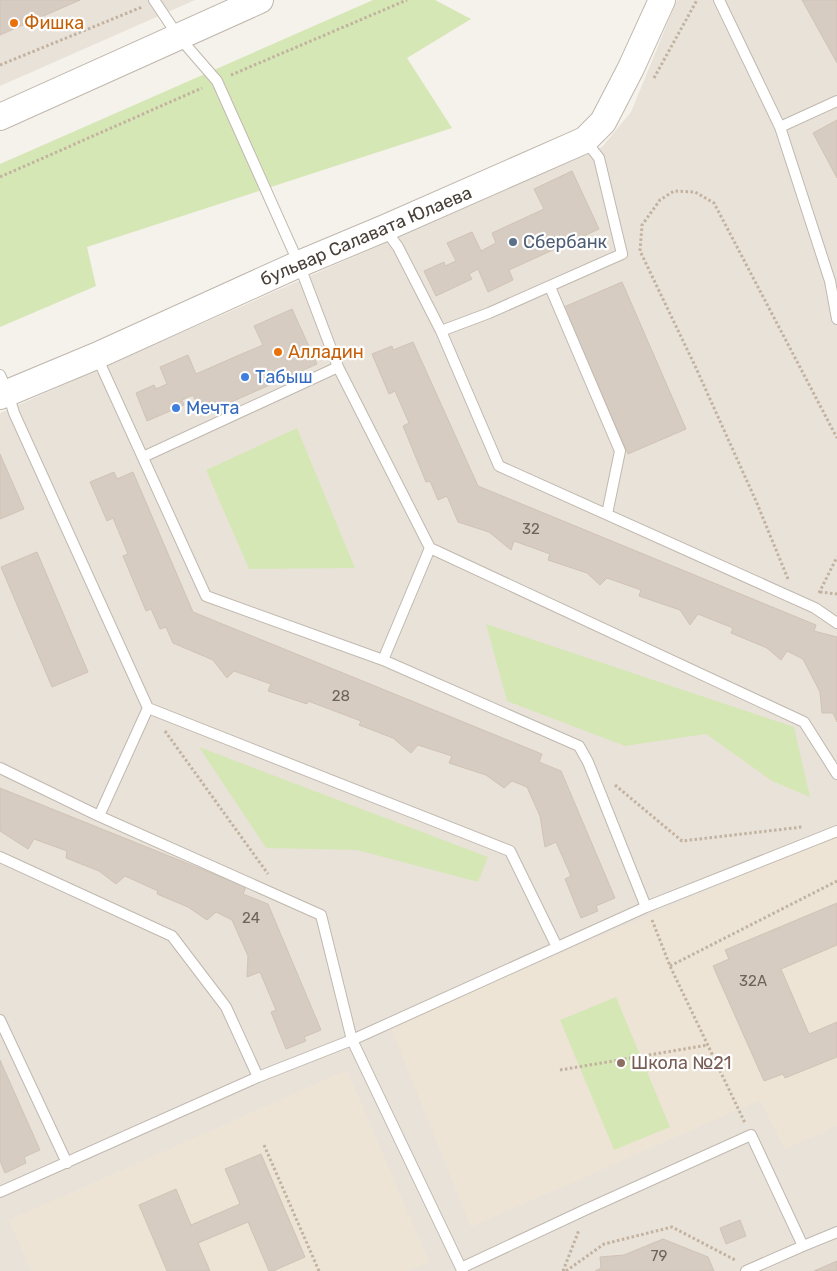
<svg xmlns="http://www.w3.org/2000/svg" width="837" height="1271" font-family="Rubik,sans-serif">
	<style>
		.residential { fill: #e9e2d9 }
		.education { fill: #ede4d6 }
		.green { fill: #d6e7b6 }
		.building { fill: #d6ccc1; stroke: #d1c3b4 }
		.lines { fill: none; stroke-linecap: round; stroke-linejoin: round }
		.service-casing { stroke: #c0b8ae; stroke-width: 12 }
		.tertiary-casing { stroke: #c0b8ae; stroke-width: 28 }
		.path { stroke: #c2b29f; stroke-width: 3; stroke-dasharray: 2.5 2.5; stroke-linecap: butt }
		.service { stroke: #fff; stroke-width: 10 }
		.tertiary { stroke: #fff; stroke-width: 26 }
		.food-dot { fill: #e8710a; stroke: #fff; stroke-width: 2 }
		.service-dot { fill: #5c6f8a; stroke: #fff; stroke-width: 2 }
		.shop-dot { fill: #3f7fe0; stroke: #fff; stroke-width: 2 }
		.education-dot { fill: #8d6e63; stroke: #fff; stroke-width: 2 }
		.labels { text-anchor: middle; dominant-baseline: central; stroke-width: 4.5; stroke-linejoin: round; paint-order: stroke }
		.number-label { font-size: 15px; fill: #6c645b }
		.food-label { font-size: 18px; fill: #c56008; stroke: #fff; text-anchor: start }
		.street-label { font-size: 18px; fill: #494139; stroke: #fff }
		.service-label { font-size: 18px; fill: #4e5e75; stroke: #fff; text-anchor: start }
		.shop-label { font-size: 18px; fill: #366cbe; stroke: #fff; text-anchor: start }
		.education-label { font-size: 18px; fill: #785e54; stroke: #fff; text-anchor: start }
	</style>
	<rect width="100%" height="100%" fill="#f5f1eb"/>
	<path class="residential" d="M0 0H195L0 86Z
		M677 0H837V1271H0V413L602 147 631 112Z"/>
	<path class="education" d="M837 835V1126L785 1149 760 1100 471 1227 390 1026Z
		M347 1070 429 1262 408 1271H31L9 1220Z"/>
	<path class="green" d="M373 0H435L471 19 407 58 452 128 87 247 96 286 0 327V164Z
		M297 428 355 568 249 569 206 470Z
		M486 624 794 727 810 797 772 781 706 734 625 746 507 701Z
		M199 747 488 857 478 882 357 850 266 848Z
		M616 997 670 1127 614 1150 560 1020Z"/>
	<path class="building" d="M0 0H80L0 35Z
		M802 0H837V63Z
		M837 120V178L813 133Z
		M572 171 599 229 509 270 513 280 488 292 478 269 469 274 472 279 436 296 424 271 444 262 445 266 456 261 447 243 472 232 481 251 496 243 492 233 544 209 534 189Z
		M622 282 686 429 628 454 564 307Z
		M292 309 317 364 202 415 193 395 182 400 184 405 147 421 136 393 154 385 156 389 167 384 160 367 188 355 196 374 237 356 263 345 254 326Z
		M413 342 478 486 816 625 814 631 837 637V722L833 713H822L820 692 803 659 787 651 781 660 767 648 731 633 733 628 698 614 690 625 680 610 639 596 641 590 607 578 600 585 587 573 548 560 550 554 514 541 511 550 489 532 458 522 447 496 438 500 430 481 426 482 403 426 409 423 395 391 389 394 372 354 392 346 393 350Z
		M0 454 24 509 0 519Z
		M114 472 117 479 133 472 193 612 542 754 539 762 561 771 615 898 596 906 598 911 581 918 565 879 571 876 556 842 545 847 540 816 527 787 512 781 504 788 486 775 449 763 452 756 418 745 411 753 393 738 359 725 361 721 308 701 307 704 268 691 271 684 234 671 227 678 213 660 173 643 166 627 160 629 151 609 146 611 123 556 128 554 113 518 107 521 90 482Z
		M37 552 88 672 52 687 1 567Z
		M0 788 246 887 243 894 268 904 321 1030 304 1037 306 1041 286 1049 271 1012 276 1010 260 972 247 977 248 956 232 920 216 912 207 920 188 907 157 894 158 891 125 876 116 884 99 871 66 858 67 851 34 839 28 849 0 831Z
		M837 903V945L781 969 809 1034 837 1022V1057L785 1078 783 1074 764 1081 713 966 729 959 725 950Z
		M0 1060 40 1150 24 1157 26 1163 5 1173 0 1161Z
		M261 1154 305 1257 273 1271H269L248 1222 198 1243 210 1271H167L139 1205 176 1189 191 1225 240 1204 225 1169Z
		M740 1220 746 1236 726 1244 720 1228Z
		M663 1239 708 1257 714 1271H595L601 1268 600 1257 624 1255Z
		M837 1261V1271H814Z"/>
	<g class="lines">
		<g class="service-casing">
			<path id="service" d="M719 0 780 127
				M837 101 780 127 830 281 837 319
				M385 229 398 247 441 331 499 466 815 608 837 623
				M550 287 620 451 607 514
				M441 331 489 313 622 254 599 158 585 140
				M97 357 206 596 383 660 579 746 588 762 646 907
				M338 367 430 548 804 722 837 774
				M0 375 8 393 14 413 148 708 99 816 321 915 352 1040 461 1268
				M143 457 338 367 299 264 217 81 178 36 154 0
				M383 660 430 548
				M148 708 510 851 557 947
				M0 768 99 816
				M0 857 172 936 226 1007 258 1077
				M0 1020 67 1163
				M0 1192 258 1077 352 1040 646 907 837 831
				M803 1246 837 1232
				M463 1271 461 1268 587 1209 751 1135 803 1246 746 1271"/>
		</g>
		<g class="tertiary-casing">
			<path id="tertiary" d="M0 117 260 0
				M0 396 96 356 299 264 385 228 585 140 603 122 631 68 662 0"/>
		</g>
		<path class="path" d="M0 65 142 7
			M231 75 407 0
			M654 78 697 0
			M0 177 202 88
			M788 579 756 501 696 368 640 251 642 225 660 200 674 191 695 192 714 203 837 438
			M820 592 837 594
			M819 593 837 557
			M165 731 268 874
			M615 785 682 841 802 827
			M652 920 670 966 745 1123
			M670 966 837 881
			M560 1070 708 1045
			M264 1145 319 1271
			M563 1271 579 1230
			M566 1271 604 1244 672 1227 737 1261"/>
		<use href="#service" class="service"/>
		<use href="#tertiary" class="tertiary"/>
	</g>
	<g class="food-dot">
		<circle cx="14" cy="23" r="5"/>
		<circle cx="278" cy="352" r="5"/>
	</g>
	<circle class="service-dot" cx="513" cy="242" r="5"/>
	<g class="shop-dot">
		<circle cx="245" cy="377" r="5"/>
		<circle cx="176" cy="408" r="5"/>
	</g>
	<circle class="education-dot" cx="621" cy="1063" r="5"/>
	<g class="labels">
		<g class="number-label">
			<text x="531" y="529">32</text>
			<text x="341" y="696">28</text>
			<text x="251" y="918">24</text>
			<text x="753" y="981">32А</text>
			<text x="659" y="1256">79</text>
		</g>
		<g class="food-label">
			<text x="24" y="23">Фишка</text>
			<text x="288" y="352">Алладин</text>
		</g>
		<g class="street-label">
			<text transform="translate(366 236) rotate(-23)">бульвар Салавата Юлаева</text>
		</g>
		<g class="service-label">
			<text x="523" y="242">Сбербанк</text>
		</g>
		<g class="shop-label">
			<text x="255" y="377">Табыш</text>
			<text x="186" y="408">Мечта</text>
		</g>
		<g class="education-label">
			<text x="631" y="1063">Школа №21</text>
		</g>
	</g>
</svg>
